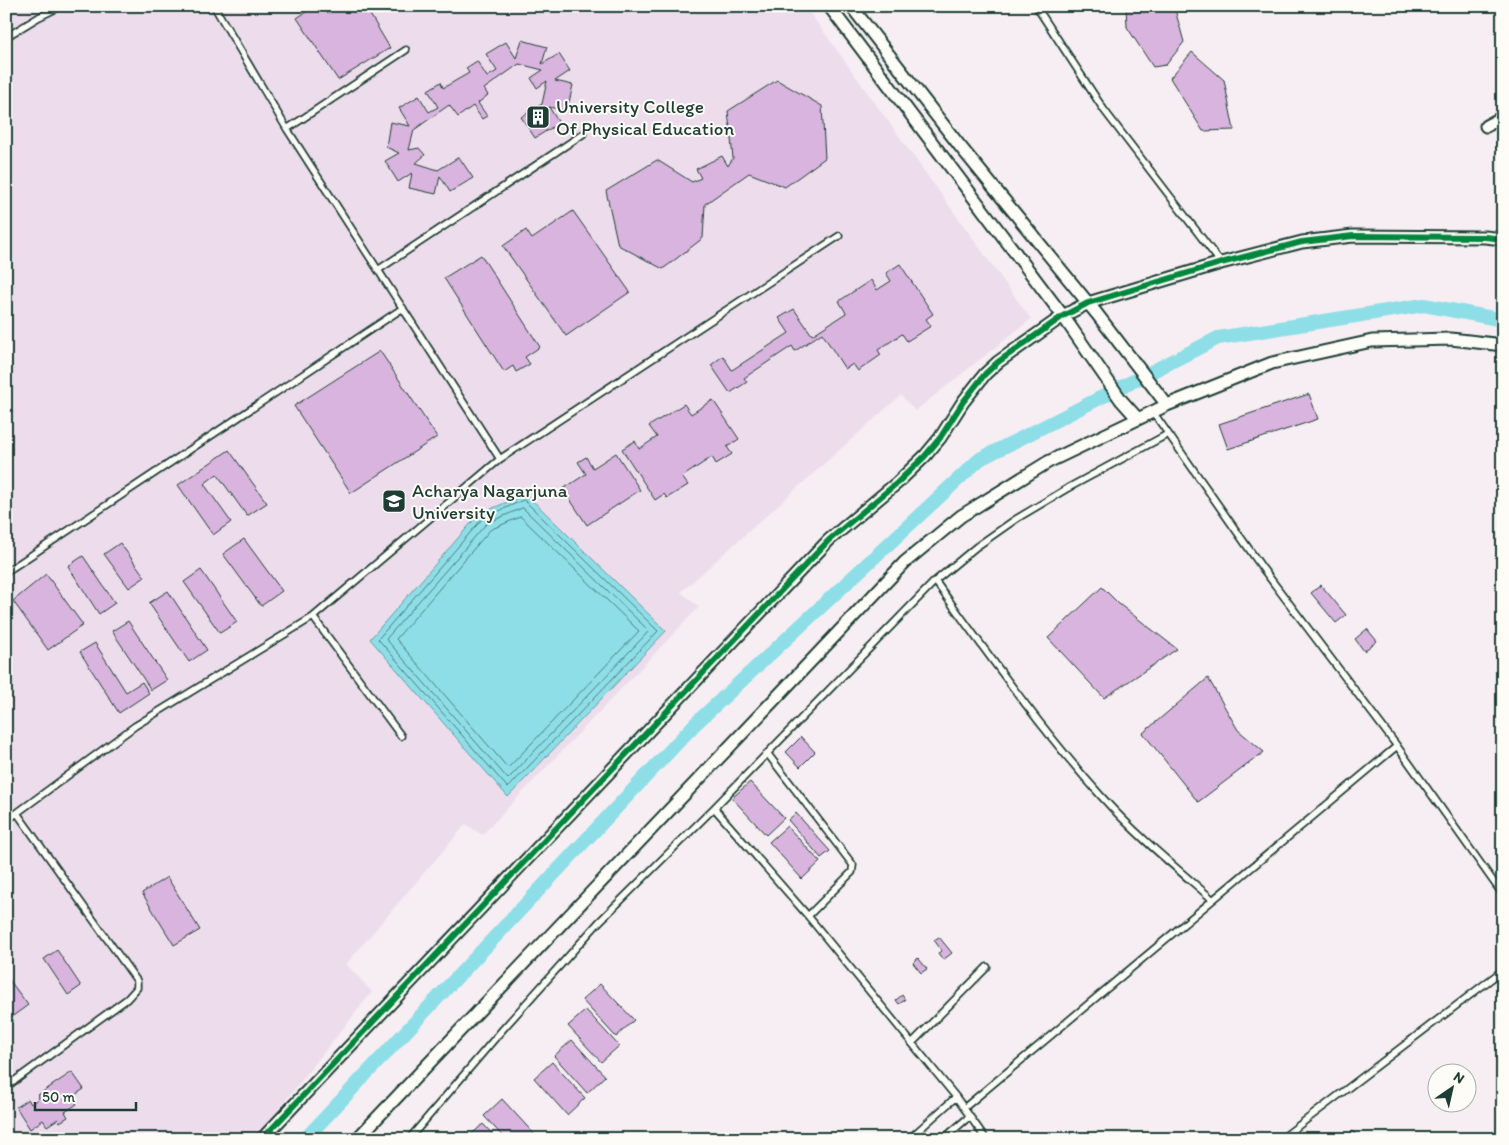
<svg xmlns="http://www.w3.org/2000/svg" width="1509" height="1145" font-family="Itim,sans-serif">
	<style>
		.built { fill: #edddec }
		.water { fill: #8edee8; stroke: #629ea0 }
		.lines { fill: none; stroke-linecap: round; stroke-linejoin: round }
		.shore { stroke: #4b7d7c; stroke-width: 1 }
		.canal { stroke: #8edee8; stroke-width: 14 }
		.building { fill: #d8b4df; stroke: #1f3d34 }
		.service-casing { stroke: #1f3d34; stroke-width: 9 }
		.minor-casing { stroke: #1f3d34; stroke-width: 15 }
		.service { stroke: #fdfcf7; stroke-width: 5.5 }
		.minor { stroke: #fdfcf7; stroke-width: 11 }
		.cycleway-casing { stroke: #fdfcf7; stroke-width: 9 }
		.cycleway { stroke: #00873e; stroke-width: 6 }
		.labels { text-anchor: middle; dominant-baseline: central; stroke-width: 4; stroke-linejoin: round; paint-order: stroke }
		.poi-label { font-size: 19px; fill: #1f3d34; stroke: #fdfcf7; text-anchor: start }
	</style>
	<rect width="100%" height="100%" fill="#f6eef2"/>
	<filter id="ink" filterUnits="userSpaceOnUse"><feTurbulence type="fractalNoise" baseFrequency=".02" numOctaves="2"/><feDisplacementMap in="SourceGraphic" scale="10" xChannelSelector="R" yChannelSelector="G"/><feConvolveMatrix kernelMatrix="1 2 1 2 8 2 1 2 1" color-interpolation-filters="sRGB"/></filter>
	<g filter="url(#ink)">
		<path class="built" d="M6 6H805L1031 319 915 411 901 395 681 592 699 607 482 835 466 824 346 964 372 992 255 1139H6Z"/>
		<path class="water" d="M526 494 666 631 508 797 370 639 479 514Z"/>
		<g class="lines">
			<path class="shore" d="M524 500 658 631 508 788 378 639 482 519Z
				M523 508 649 631 508 779 386 639 486 524Z
				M521 517 639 631 508 768 396 639 490 530Z"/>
			<path class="canal" d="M305 1139 695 724 980 459 1218 338 1424 305 1503 320"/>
		</g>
		<path class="building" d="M315 6H365L390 48 338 80 297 18Z
			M1126 6H1174L1184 42 1166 65 1153 67 1127 27Z
			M522 40 547 47 542 64 559 54 570 71 555 81 573 85 567 111 549 107 559 123 535 138 521 117 542 104 547 81 537 88 531 78 543 70 519 64 484 89 488 95 478 103 487 116 482 119 473 106 458 117 449 105 414 130 409 150 419 148 425 155 416 163 438 170 459 157 473 178 450 192 440 176 436 194 409 188 412 173 398 182 385 161 399 153 386 147 390 122 410 126 399 108 419 96 429 112 438 107 428 90 441 82 443 88 469 73 466 68 477 61 487 77 497 71 486 54 506 42 516 58Z
			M1192 52 1224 80 1234 130 1203 131 1170 78Z
			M777 80 822 106 825 158 785 187 749 173 705 204 703 238 663 269 618 245 606 191 657 160 692 182 701 178 696 169 722 156 728 166 733 158 728 111Z
			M573 211 630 292 566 336 503 246 526 230 532 239Z
			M481 255 540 347 525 357 530 364 516 372 513 366 504 372 444 278Z
			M900 264 933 314 926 319 931 326 907 341 902 334 878 350 881 355 858 371 853 364 845 369 822 333 795 351 792 346 744 378 747 382 730 393 711 365 723 356 732 370 789 333 779 318 794 309 812 335 846 313 839 301 871 280 877 290 891 281 886 273Z
			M380 351 437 437 351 493 294 406Z
			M1309 394 1318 419 1228 449 1219 424Z
			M713 400 739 439 727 447 732 454 716 464 712 457 682 477 688 485 667 498 664 494 655 500 622 449 635 441 639 449 657 437 649 426 684 404 691 414Z
			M229 450 267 503 247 516 217 474 204 484 231 522 213 535 178 485Z
			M616 453 640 490 587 525 563 489 586 474 578 462 586 457 593 468Z
			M244 539 282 591 261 606 223 554Z
			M120 543 145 577 129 588 104 554Z
			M83 556 115 603 99 614 68 566Z
			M201 570 237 622 220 633 184 582Z
			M46 574 83 625 48 650 13 601Z
			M1321 585 1346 615 1336 623 1311 593Z
			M1102 587 1119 604 1177 649 1104 698 1048 638Z
			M168 591 207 650 189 662 149 603Z
			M128 621 167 680 151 690 112 631Z
			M1367 629 1377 641 1364 651 1355 639Z
			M95 643 126 692 142 682 149 693 119 713 80 652Z
			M1208 678 1238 730 1264 752 1198 802 1143 733Z
			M801 737 815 752 800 767 786 752Z
			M750 782 784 818 766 835 732 798Z
			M796 813 830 851 821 858 788 820Z
			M787 826 820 862 802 879 769 842Z
			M167 877 200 930 174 945 142 893Z
			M939 937 952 953 943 960 938 953 942 951 934 940Z
			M57 950 81 986 68 995 44 959Z
			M918 958 927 969 921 973 913 963Z
			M7 977 28 1005 6 1021V978Z
			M600 984 634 1020 616 1037 582 1000Z
			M902 995 905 1000 899 1004 896 1000Z
			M586 1010 619 1046 601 1062 568 1026Z
			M572 1040 605 1076 587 1093 554 1056Z
			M552 1062 585 1098 567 1115 534 1078Z
			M72 1072 84 1089 72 1097 77 1104 65 1112 68 1117 60 1122 58 1119 47 1126 43 1120 30 1129 16 1107 28 1099 31 1104 39 1098 38 1095Z
			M502 1099 536 1136 533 1139H505L484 1116Z
			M483 1124 497 1139H466Z
			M1353 1131 1359 1139H1344Z"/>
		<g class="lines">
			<g class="service-casing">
				<path id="service" d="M214 6 287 129 500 459
					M1036 6 1104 110 1221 263
					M6 37 39 17 61 6
					M287 129 406 50
					M378 270 583 134
					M1153 412 1263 569 1397 746 1503 895
					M6 572 403 308
					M935 581C988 654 1040 728 1101 796 1135 834 1174 866 1212 899
					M313 617 401 736
					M767 753 853 865 852 872 808 916
					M714 808 808 916 956 1097 986 1139
					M6 821 135 726 313 617 500 459 839 236
					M912 1043 987 967
					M6 1087 127 999 137 988V981L17 813
					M964 1108 1397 746
					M409 1139 503 1029 599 922 714 808 935 581 976 547 1016 519 1068 488 1168 434
					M909 1139 956 1097
					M943 1139 970 1116
					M1281 1139 1503 970"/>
			</g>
			<g class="minor-casing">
				<path id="minor" d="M829 6 1063 316 1121 400 1138 419
					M851 6 959 145 1097 314 1167 405
					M1486 126 1503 117
					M262 1139 829 540 897 483 925 456 940 438 963 402 985 374 998 362 1063 316 1088 303 1221 263 1302 242 1353 236 1485 237 1503 239
					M357 1139 905 562 961 516 1048 462 1167 405 1272 363 1372 341 1451 339 1503 345"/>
			</g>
			<use href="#service" class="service"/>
			<use href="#minor" class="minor"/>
			<g class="cycleway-casing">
				<path id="cycleway" d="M262 1139 829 540 897 483 925 456 940 438 963 402 985 374 998 362 1063 316 1088 303 1221 263 1302 242 1353 236 1485 237 1503 239"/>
			</g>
			<use href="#cycleway" class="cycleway"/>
		</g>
	</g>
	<defs>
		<g id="building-square" transform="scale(1.25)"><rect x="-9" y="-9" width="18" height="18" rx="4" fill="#1f3d34" stroke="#fdfcf7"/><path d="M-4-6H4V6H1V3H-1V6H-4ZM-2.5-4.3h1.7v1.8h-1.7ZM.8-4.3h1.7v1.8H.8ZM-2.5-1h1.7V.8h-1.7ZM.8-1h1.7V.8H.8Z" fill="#fff"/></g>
		<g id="university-square" transform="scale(1.25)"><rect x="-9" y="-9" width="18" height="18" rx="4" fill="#1f3d34" stroke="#fdfcf7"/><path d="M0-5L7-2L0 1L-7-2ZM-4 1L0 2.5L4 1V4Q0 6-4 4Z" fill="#fff"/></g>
	</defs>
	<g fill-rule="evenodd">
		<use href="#building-square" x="538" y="117"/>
		<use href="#university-square" x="394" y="501"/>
	</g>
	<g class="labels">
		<g class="poi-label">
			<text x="556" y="106">University College<tspan x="556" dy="22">Of Physical Education</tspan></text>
			<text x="412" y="490">Acharya Nagarjuna<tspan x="412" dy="22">University</tspan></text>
		</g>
	</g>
	<rect width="1509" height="1145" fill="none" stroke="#fdfcf7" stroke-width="25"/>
	<rect x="12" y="12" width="1484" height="1120" fill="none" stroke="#1f3d34" stroke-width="2" filter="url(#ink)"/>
	<g transform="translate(1452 1088) rotate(34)"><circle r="24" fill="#fdfcf7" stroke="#a4b0a9"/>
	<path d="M0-4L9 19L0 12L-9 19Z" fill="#1f3d34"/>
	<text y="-8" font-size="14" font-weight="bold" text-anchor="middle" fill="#1f3d34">N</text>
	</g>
	<path d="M35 1102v8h101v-8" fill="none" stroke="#1f3d34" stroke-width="2.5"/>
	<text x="42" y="1102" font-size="15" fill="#1f3d34" stroke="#fdfcf7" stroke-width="4" paint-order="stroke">50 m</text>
</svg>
